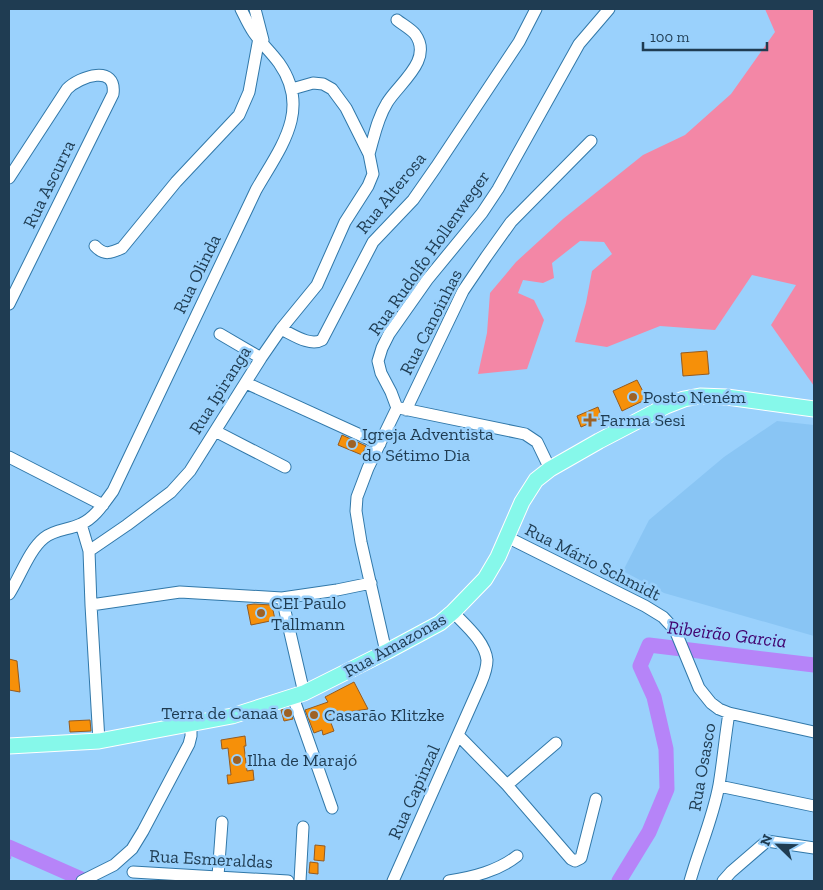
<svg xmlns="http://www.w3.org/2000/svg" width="823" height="890" font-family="'Zilla Slab',serif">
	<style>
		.built { fill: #89c5f4 }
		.green { fill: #f387a6 }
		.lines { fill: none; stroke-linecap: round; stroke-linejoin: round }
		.stream { stroke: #b684f8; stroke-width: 2.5 }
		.river { stroke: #b684f8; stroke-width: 15 }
		.building { fill: #f69009; stroke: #945b21 }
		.minor-casing { stroke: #3178a9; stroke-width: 13 }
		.major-casing { stroke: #fff; stroke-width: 17 }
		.minor { stroke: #fff; stroke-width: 11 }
		.major { stroke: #86f8ea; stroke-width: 15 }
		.poi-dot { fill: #9e6225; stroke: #9ad1fc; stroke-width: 2 }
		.labels { text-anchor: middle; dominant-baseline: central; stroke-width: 5; stroke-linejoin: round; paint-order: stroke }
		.street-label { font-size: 18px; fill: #1f3c52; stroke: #9ad1fc }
		.poi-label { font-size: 18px; fill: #1f3c52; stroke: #9ad1fc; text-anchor: start }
		.water-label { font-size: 19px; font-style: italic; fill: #410370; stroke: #9ad1fc }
	</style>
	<rect width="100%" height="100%" fill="#9ad1fc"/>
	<path class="built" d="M777 421 814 425V636L664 593 623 571 649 520 724 457Z"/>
	<path class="green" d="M765 9H814V386L771 325 796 285 752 275 715 330 660 326 607 347 575 342 586 303 592 271 612 254 604 242 580 241 552 263 554 278 543 283 523 280 518 293 534 300 544 320 527 369 478 374 487 333 490 293 516 262 563 219 643 155 685 135 731 94 775 32Z"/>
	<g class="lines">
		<path class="stream" d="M10 848V858"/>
		<path class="river" d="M9 847 86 881
			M619 881 649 832 667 789 666 749 654 697 640 666 649 645 814 665"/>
	</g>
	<path class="building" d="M707 351 709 374 683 376 681 353Z
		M637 380 647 399 622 411 613 391Z
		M598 407 602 418 581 427 577 416Z
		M342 435 366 446 362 455 338 445Z
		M254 604 272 605 275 620 251 625 247 605Z
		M9 659 17 661 20 692 9 690Z
		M354 682 368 709 328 715 334 731 323 735 322 730 314 733 305 710 328 702 325 697Z
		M289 708 293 719 284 721 281 710Z
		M90 720 91 731 70 732 69 721Z
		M245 736 246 746H244L247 771 253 770 254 780 228 784 227 775H231L228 748 222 749 221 740Z
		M315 845 325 846 324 861 314 860Z
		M310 862 318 863V874L309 873Z"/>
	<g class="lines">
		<g class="minor-casing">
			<path id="minor" d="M255 9 263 40
				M369 154C374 137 377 119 387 103 398 84 434 60 415 34 411 29 402 24 397 20
				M9 178 67 89C80 76 117 64 113 94L9 304
				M95 246C104 256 111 253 122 248L176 182 239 115 249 92 259 38
				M281 329C292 334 310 347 322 340L373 242 413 200 436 167 519 42 536 9
				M220 334 261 358
				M246 383 380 444
				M399 408 525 434 537 442 550 469
				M406 410 463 291 486 257 511 222 591 141
				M215 431 285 467
				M9 457 103 505
				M81 524 89 551 91 605 99 741
				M507 537 645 606 663 617 675 630 699 688 711 703 719 709 729 713 814 732
				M89 551 127 525 171 492 190 471 261 358 281 329 317 285 345 222 368 186 373 174 369 154 346 108 332 89 323 84 313 83 292 89
				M9 594C20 577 29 550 44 538 55 529 69 530 81 524 95 518 104 503 113 491L256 190C280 148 312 110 279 63 271 52 261 43 254 33 249 26 245 17 241 9
				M282 598 304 693
				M91 605 180 592 282 598 337 590 371 583
				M386 652 361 542 356 511 357 497 368 468 397 408 391 392 381 373 378 361 382 348 389 334 427 280 482 213 498 189 579 44 609 9
				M293 697 332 808
				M458 735 507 785 571 859 575 861 581 858 596 799
				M507 785 556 743
				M719 786 814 806
				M133 872 288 881
				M218 876 222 822
				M82 881 114 865 132 849 143 831 189 744 191 736V724
				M300 881 303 827
				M393 881 481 683C484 676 487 668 487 660 485 641 465 625 453 612
				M449 881C473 877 498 871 517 856
				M690 881C699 849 713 818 719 785 723 761 725 737 729 713
				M723 881 731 872 767 841 814 848"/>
		</g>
		<g class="major-casing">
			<path id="major" d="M9 746 99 741 120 737 232 716 304 693 386 652 440 623 453 612 485 579 498 557 522 502 536 480 550 469 599 441 666 406 684 399 700 396 727 397 814 409"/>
		</g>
		<use href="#minor" class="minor"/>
		<use href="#major" class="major"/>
	</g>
	<g class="poi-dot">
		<circle cx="633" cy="397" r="5"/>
		<path d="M587.5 412.5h5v5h5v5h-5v5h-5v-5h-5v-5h5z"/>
		<circle cx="352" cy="444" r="5"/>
		<circle cx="261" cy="613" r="5"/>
		<circle cx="288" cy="713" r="5"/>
		<circle cx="314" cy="715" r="5"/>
		<circle cx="237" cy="760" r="5"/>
	</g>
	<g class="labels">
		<g class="street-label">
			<text transform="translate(49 184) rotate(-64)">Rua Ascurra</text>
			<text transform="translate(391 193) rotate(-51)">Rua Alterosa</text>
			<text transform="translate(429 253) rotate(-55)">Rua Rudolfo Hollenweger</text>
			<text transform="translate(197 274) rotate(-64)">Rua Olinda</text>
			<text transform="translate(431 322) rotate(-63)">Rua Canoinhas</text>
			<text transform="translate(220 390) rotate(-58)">Rua Ipiranga</text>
			<text transform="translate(593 562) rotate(27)">Rua Mário Schmidt</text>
			<text transform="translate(395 645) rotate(-29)">Rua Amazonas</text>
			<text transform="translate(702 767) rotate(-80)">Rua Osasco</text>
			<text transform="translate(414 792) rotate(-66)">Rua Capinzal</text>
			<text transform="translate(211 859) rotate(3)">Rua Esmeraldas</text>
		</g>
		<g class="poi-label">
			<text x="643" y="397">Posto Neném</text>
			<text x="600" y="420">Farma Sesi</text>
			<text x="362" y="434">Igreja Adventista<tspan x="362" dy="21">do Sétimo Dia</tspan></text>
			<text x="271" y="603">CEI Paulo<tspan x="271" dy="21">Tallmann</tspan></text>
			<text x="278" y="713" text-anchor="end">Terra de Canaã</text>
			<text x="324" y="715">Casarão Klitzke</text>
			<text x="247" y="760">Ilha de Marajó</text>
		</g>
		<g class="water-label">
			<text transform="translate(727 634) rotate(7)">Ribeirão Garcia</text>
		</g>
	</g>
	<rect width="823" height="890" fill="none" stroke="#1f3c52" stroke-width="20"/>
	<g transform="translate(778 845) rotate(293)" stroke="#9ad1fc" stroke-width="4" paint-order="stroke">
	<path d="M0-4L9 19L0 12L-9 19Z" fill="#1f3c52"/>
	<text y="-8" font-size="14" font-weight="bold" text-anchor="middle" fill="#1f3c52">N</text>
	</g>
	<path d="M643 42v8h124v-8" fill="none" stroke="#1f3c52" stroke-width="2.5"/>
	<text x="650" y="42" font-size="15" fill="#1f3c52" stroke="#9ad1fc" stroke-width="4" paint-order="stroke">100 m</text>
</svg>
